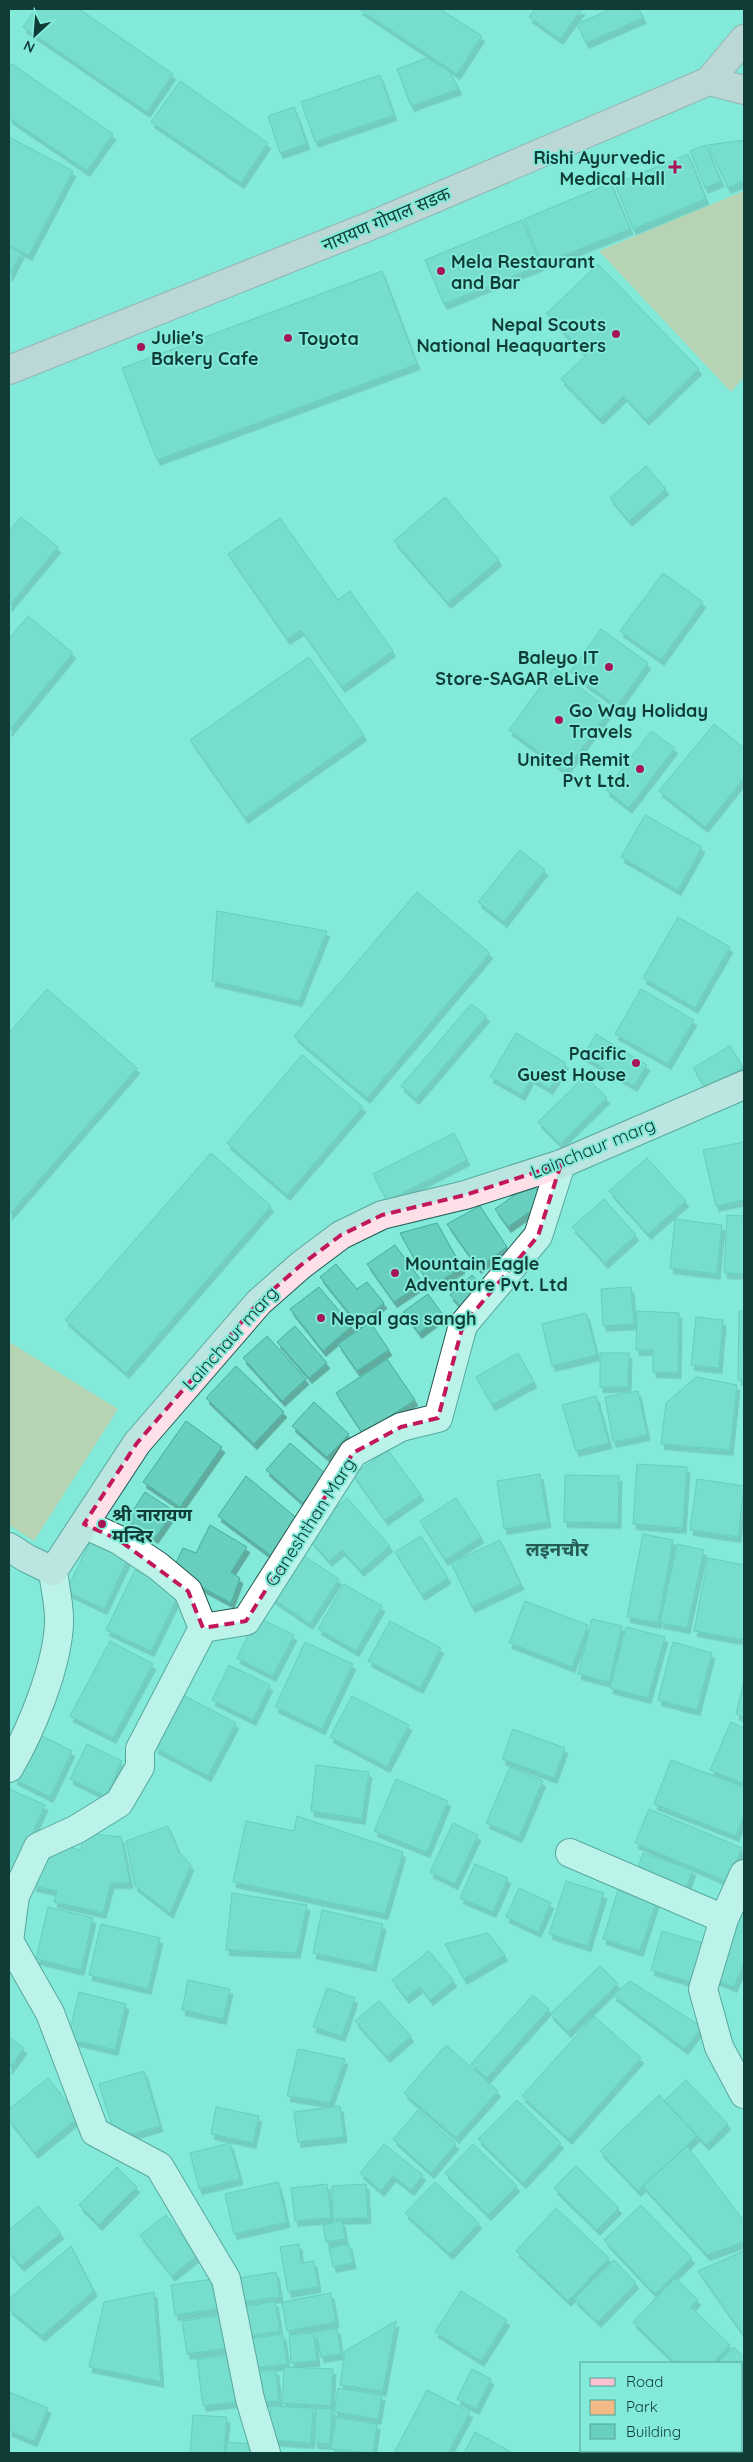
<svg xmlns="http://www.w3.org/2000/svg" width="753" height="2462" font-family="Quicksand,'Noto Sans Devanagari',sans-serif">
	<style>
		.green { fill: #f3b986 }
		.building { fill: #68cebe; stroke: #45ae9f; filter: url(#shadow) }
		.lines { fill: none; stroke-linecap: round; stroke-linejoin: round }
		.street-casing { stroke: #235a51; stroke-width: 30 }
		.secondary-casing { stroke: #235a51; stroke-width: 30 }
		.primary-casing { stroke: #a78; stroke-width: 30 }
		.street { stroke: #fff; stroke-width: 28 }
		.secondary { stroke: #fee0e8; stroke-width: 28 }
		.primary { stroke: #fec1d2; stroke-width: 28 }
		.marked { fill: none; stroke: #c2185b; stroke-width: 4; stroke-dasharray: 10 6; stroke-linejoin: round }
		.poi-dot { fill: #a61655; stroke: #83e9d8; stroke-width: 2 }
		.labels { text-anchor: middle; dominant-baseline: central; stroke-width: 4; stroke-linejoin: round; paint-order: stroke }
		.poi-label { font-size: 18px; font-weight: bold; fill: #0f3c36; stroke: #83e9d8; text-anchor: start }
		.street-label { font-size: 18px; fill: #0f3c36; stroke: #83e9d8 }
		.neighbourhood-label { font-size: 19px; font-weight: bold; fill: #255c53; stroke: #83e9d8 }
	</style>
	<defs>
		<filter id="shadow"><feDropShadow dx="3" dy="5.5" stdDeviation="0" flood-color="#0004"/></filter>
	</defs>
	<rect width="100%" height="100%" fill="#83e9d8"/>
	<path class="green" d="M744 191V377L731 392 599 251Z
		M9 1342 118 1409 34 1541 9 1525Z"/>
	<path class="building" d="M36 9H79L173 74 147 112 23 27Z
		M359 9H440L482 36 457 74Z
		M535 9H582L560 39 529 17Z
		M611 9H639L643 18 586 43 577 24Z
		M427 58 449 71 459 89 411 106 397 69Z
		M12 64 113 134 87 171 9 118V68Z
		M380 75 394 115 315 142 301 102Z
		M180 81 268 143 241 183 151 122Z
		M294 107 307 144 280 153 268 116Z
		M9 137 73 171 29 255 9 245Z
		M744 140V181L728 188 708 145Z
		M706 145 721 181 705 188 690 151Z
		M688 154 706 199 633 229 615 184Z
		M611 183 630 229 542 264 524 219Z
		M522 220 541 265 444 304 425 260Z
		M9 247 21 253 9 276Z
		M598 264 699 369 646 420 624 396 600 419 561 379 586 355 546 314Z
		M382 271 417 364 157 460 122 368Z
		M646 466 666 489 629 521 610 498Z
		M445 497 499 560 448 603 394 541Z
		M21 517 58 547 9 606V531Z
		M280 518 338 600 350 591 393 651 342 687 301 630 287 639 228 554Z
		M663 573 703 602 661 660 620 631Z
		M28 616 73 653 9 731V639Z
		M601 629 648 663 617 706 570 672Z
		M309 657 364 735 245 818 190 740Z
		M554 668 610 710 565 771 509 730Z
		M714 724 744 748V778L705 827 659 791Z
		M651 731 675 748 629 808 606 790Z
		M645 815 702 847 678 890 621 857Z
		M520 850 545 870 504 922 478 902Z
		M417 892 490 953 367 1098 294 1036Z
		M217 911 327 931 299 1001 212 981Z
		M678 917 730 947 695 1008 643 978Z
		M47 989 137 1068 9 1215V1033Z
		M641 989 694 1020 668 1064 615 1034Z
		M471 1004 487 1016 416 1099 401 1086Z
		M516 1033 566 1063 550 1089 531 1078 522 1095 490 1077Z
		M596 1034 647 1065 634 1086 583 1056Z
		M730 1046 743 1067 706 1089 693 1068Z
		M302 1055 363 1107 287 1195 227 1143Z
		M585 1076 607 1098 560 1144 538 1122Z
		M454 1133 467 1160 387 1201 373 1174Z
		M744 1142V1200L716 1206 703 1150Z
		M211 1153 271 1206 126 1373 65 1320Z
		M647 1158 686 1201 648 1234 609 1191Z
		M532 1183 545 1201 508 1227 495 1209Z
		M604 1199 636 1235 605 1263 572 1227Z
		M480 1206 507 1247 478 1268 447 1224Z
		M727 1215 744 1216V1274L724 1273Z
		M675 1219 722 1225 717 1274 670 1268Z
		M437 1223 462 1268 430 1287 400 1233Z
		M395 1245 423 1283 394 1302 367 1264Z
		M336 1264 357 1289 367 1282 384 1303 358 1324 320 1277Z
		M472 1275 483 1287 461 1307 450 1295Z
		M319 1287 352 1326 323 1351 290 1309Z
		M631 1287 634 1324 603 1326 601 1289Z
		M428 1294 443 1315 419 1333 403 1312Z
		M637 1311 679 1313 678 1373 653 1372V1350H636Z
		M739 1311H744V1380H738Z
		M586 1313 597 1355 552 1366 542 1324Z
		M696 1317 723 1320 719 1368 691 1365Z
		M370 1322 389 1350 357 1371 338 1344Z
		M295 1326 327 1363 309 1378 277 1342Z
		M267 1336 306 1379 282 1401 243 1358Z
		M518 1353 534 1382 492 1405 476 1377Z
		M600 1353H629L628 1387H600Z
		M387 1359 415 1400 363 1434 336 1393Z
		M236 1366 284 1412 254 1444 206 1398Z
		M696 1377 737 1385 730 1450 661 1444 666 1403Z
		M638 1391 647 1435 613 1442 605 1397Z
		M596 1396 609 1443 576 1451 562 1405Z
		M314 1402 349 1434 327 1457 292 1426Z
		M186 1421 222 1447 180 1507 143 1482Z
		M290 1443 327 1475 303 1503 266 1470Z
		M388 1450 421 1495 385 1520 353 1475Z
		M637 1464 687 1467 683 1528 633 1524Z
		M540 1474 548 1522 504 1529 497 1481Z
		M565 1475 619 1476 618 1523 564 1522Z
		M246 1476 299 1520 273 1557 218 1516Z
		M697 1479 744 1486 738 1537 690 1530Z
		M145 1492 174 1511 155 1538 127 1520Z
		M347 1498 390 1546 361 1571 342 1550 329 1561 306 1535Z
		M456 1498 481 1537 445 1560 420 1521Z
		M210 1525 247 1547 231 1572 240 1578 231 1603 172 1571 183 1548 196 1553Z
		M643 1534 673 1540 658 1623 627 1617Z
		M421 1536 448 1578 422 1595 395 1552Z
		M91 1540 128 1559 104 1609 66 1591Z
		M500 1540 521 1584 472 1607 451 1563Z
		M677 1544 704 1550 687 1628 660 1623Z
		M301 1554 339 1579 310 1624 272 1598Z
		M708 1558 744 1565V1640L694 1631Z
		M135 1570 180 1592 151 1651 106 1630Z
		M344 1584 382 1606 356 1651 318 1629Z
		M525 1601 588 1625 572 1667 509 1643Z
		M257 1617 294 1635 273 1676 237 1658Z
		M592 1619 622 1626 609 1682 578 1674Z
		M390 1621 441 1648 420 1688 368 1661Z
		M626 1627 665 1637 648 1698 610 1688Z
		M110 1641 153 1664 113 1738 70 1716Z
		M305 1642 353 1664 322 1729 275 1707Z
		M673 1642 712 1653 697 1710 658 1700Z
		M229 1665 270 1685 253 1720 212 1700Z
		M744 1681V1717L736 1714Z
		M183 1695 236 1723 208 1776 155 1748Z
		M352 1696 409 1725 387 1767 330 1737Z
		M731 1722 744 1728V1778L742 1783 710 1770Z
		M513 1729 565 1748 554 1778 502 1759Z
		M37 1733 72 1751 50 1797 14 1779Z
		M87 1744 122 1761 106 1796 70 1779Z
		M671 1760 744 1787V1815L736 1836 654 1804Z
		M316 1765 369 1772 362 1819 311 1811Z
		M510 1767 543 1781 519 1837 486 1823Z
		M396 1779 448 1801 427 1852 374 1831Z
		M9 1789 45 1805 9 1885Z
		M649 1809 742 1848 728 1882 635 1843Z
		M297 1816 403 1852 385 1914 233 1882 246 1821 294 1831Z
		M453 1823 478 1835 455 1884 430 1872Z
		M168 1826 179 1852 191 1865 170 1913 135 1886 126 1841Z
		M86 1833 121 1837 130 1883H111L103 1913 54 1902 57 1891 33 1886 38 1865 61 1844 80 1850Z
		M643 1853 693 1870 685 1891 636 1873Z
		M475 1864 508 1878 493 1912 460 1898Z
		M566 1881 604 1893 588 1946 549 1934Z
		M519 1888 551 1903 538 1932 506 1917Z
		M618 1890 656 1902 640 1951 603 1939Z
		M232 1893 307 1905 297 1953 226 1950Z
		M48 1907 93 1918 81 1970 36 1959Z
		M322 1910 383 1924 373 1966 313 1953Z
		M739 1912 744 1914V1963L734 1987 710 1977Z
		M101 1924 160 1938 148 1989 89 1975Z
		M662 1931 709 1945 697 1984 651 1970Z
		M488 1933 505 1955 464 1979 445 1944Z
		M429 1951 454 1981 430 2000 420 1987 406 1998 392 1980Z
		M600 1966 618 1984 568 2032 550 2014Z
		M188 1980 230 1989 223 2019 182 2010Z
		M630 1981 702 2027 685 2049 613 1995Z
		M327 1988 355 1998 342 2036 313 2027Z
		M79 1992 126 2004 115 2050 68 2039Z
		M533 1995 549 2009 487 2078 471 2064Z
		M379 2001 411 2036 387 2057 355 2021Z
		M594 2016 641 2058 569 2139 522 2096Z
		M9 2037 24 2048 9 2069Z
		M446 2045 498 2091 456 2138 404 2093Z
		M298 2049 345 2059 330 2103 287 2096Z
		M144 2071 160 2126 116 2139 99 2084Z
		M48 2078 79 2117 35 2153 9 2120V2109Z
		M686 2080 728 2124 706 2145 664 2101Z
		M659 2095 697 2136 638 2191 600 2151Z
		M517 2100 561 2143 523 2183 478 2139Z
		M340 2106 344 2137 298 2142 294 2112Z
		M216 2107 259 2116 253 2143 211 2134Z
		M418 2110 456 2144 431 2173 393 2139Z
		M230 2143 240 2179 199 2189 190 2153Z
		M384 2144 423 2175 411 2190 393 2176 381 2191 360 2173Z
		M473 2144 517 2186 488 2215 445 2173Z
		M687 2146 744 2221V2242L707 2255 643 2186Z
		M576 2166 619 2208 597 2230 554 2188Z
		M117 2167 137 2187 99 2225 79 2205Z
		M278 2182 287 2222 234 2234 225 2194Z
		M435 2182 479 2223 450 2254 405 2213Z
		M327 2184 331 2218 295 2221 291 2188Z
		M366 2184 368 2218 333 2219 332 2186Z
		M641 2205 692 2258 655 2294 604 2240Z
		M38 2206 61 2233 21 2266 9 2252V2230Z
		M556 2208 609 2258 568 2301 516 2251Z
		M166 2215 198 2255 172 2276 140 2235Z
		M342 2221 345 2239 326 2242 323 2225Z
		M299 2244 301 2263 314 2261 318 2287 288 2292 280 2247Z
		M349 2244 353 2263 333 2267 329 2248Z
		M71 2246 94 2291 42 2336 9 2309V2299Z
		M744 2251V2336L698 2271Z
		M614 2260 636 2283 598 2322 574 2299Z
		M276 2272 280 2297 243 2302 239 2278Z
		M675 2278 698 2300 691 2307 730 2345 713 2363H675L633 2322Z
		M213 2279 218 2309 175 2315 171 2285Z
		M461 2291 507 2320 481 2361 435 2332Z
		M154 2292 161 2382 89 2367 104 2302Z
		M331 2293 336 2322 287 2331 282 2302Z
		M275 2301 280 2331 243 2337 238 2308Z
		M224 2315 230 2348 187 2354 182 2321Z
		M396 2321 383 2391 340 2385 345 2351Z
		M337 2328 341 2354 321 2357 316 2332Z
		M314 2333 317 2361 291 2363 289 2335Z
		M283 2334 287 2364 250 2369 246 2339Z
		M734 2347 744 2357V2397L742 2400V2363H717Z
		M238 2354 244 2401 203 2406 197 2359Z
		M284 2367 333 2369 331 2406 282 2403Z
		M472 2369 491 2379 476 2409 457 2399Z
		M276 2370 279 2401 256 2402 254 2371Z
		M338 2388 382 2395 378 2419 334 2412Z
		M427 2390 470 2412 448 2453H394Z
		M9 2392 48 2408 34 2441 9 2431Z
		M271 2406 313 2408 311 2443 269 2440Z
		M316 2408 332 2409 330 2444 314 2443Z
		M193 2415 227 2417 224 2453H190Z
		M336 2417 377 2424 373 2453 331 2449Z
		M475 2432 511 2452V2453H464Z
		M227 2442 254 2444 253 2453H226Z"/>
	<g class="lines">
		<g class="street-casing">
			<path id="street" d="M84 1524 119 1540 158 1566 188 1591 203 1628 140 1749V1767L119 1803 77 1829 38 1847 15 1896 9 1941 50 2013 95 2132 159 2166 226 2279 250 2399 266 2453
				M203 1628 246 1621 353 1453 401 1427 438 1418 463 1325 538 1236 561 1164
				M9 1768C31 1731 57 1667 59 1624 60 1607 55 1588 53 1571
				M570 1853 724 1919
				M744 1874 724 1919 703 1989 719 2047 744 2094"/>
		</g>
		<g class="secondary-casing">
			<path id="secondary" d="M9 1547 26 1558 53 1571 137 1443 176 1398 259 1302 301 1265 341 1235 382 1215 465 1195 561 1164 744 1085"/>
		</g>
		<g class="primary-casing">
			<path id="primary" d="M709 81 744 90
				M9 370 370 226 709 81 744 39"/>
		</g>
		<use href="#street" class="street"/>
		<use href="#secondary" class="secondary"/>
		<use href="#primary" class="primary"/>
	</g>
	<path d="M0 0H753V2462H0ZM561 1164 538 1236 463 1325 438 1418 401 1427 353 1453 246 1621 203 1628 188 1591 119 1540 84 1524 137 1443 259 1302 301 1265 341 1235 382 1215 465 1195Z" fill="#83e9d8" fill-opacity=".55" fill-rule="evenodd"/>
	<path class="marked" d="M561 1164 538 1236 463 1325 438 1418 401 1427 353 1453 246 1621 203 1628 188 1591 119 1540 84 1524 137 1443 259 1302 301 1265 341 1235 382 1215 465 1195Z"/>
	<g class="poi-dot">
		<path d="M672.5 159.5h5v5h5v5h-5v5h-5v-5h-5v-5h5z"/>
		<circle cx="441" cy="271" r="5"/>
		<circle cx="616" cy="334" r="5"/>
		<circle cx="288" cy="338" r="5"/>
		<circle cx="141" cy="347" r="5"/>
		<circle cx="609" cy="667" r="5"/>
		<circle cx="559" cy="720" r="5"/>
		<circle cx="640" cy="769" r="5"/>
		<circle cx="636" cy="1063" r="5"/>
		<circle cx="395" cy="1273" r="5"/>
		<circle cx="321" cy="1318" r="5"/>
		<circle cx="102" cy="1524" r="5"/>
	</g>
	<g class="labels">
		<g class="poi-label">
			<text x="665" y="157" text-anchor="end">Rishi Ayurvedic<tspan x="665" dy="21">Medical Hall</tspan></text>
			<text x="451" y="261">Mela Restaurant<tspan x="451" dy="21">and Bar</tspan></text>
			<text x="606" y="324" text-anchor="end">Nepal Scouts<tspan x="606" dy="21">National Heaquarters</tspan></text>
			<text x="151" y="337">Julie's<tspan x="151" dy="21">Bakery Cafe</tspan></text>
			<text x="298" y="338">Toyota</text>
			<text x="599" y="657" text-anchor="end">Baleyo IT<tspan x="599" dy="21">Store-SAGAR eLive</tspan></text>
			<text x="569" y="710">Go Way Holiday<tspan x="569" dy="21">Travels</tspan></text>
			<text x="630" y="759" text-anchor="end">United Remit<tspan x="630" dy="21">Pvt Ltd.</tspan></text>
			<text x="626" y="1053" text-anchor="end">Pacific<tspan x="626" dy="21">Guest House</tspan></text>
			<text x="405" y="1263">Mountain Eagle<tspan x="405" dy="21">Adventure Pvt. Ltd</tspan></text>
			<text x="331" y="1318">Nepal gas sangh</text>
			<text x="112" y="1514">श्री नारायण<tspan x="112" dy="21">मन्दिर</tspan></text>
		</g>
		<g class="street-label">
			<text transform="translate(386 219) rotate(-23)">नारायण गोपाल सडक</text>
			<text transform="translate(593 1148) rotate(-22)">Lainchaur marg</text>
			<text transform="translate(230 1338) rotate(-48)">Lainchaur marg</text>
			<text transform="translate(310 1522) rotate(-57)">Ganeshthan Marg</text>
		</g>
		<g class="neighbourhood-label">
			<text x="557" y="1549">लइनचौर</text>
		</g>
	</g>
	<rect width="753" height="2462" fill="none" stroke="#0f3c36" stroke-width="20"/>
	<rect x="580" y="2362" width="162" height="90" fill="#83e9d8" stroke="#55a497"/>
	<rect x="590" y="2378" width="25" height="8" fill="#fec1d2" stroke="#55a497"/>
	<text x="626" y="2387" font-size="15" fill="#0f3c36">Road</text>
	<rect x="590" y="2400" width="25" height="15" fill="#f3b986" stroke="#55a497"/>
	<text x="626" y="2412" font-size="15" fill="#0f3c36">Park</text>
	<rect x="590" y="2424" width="25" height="15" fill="#68cebe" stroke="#55a497"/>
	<text x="626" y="2437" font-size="15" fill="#0f3c36">Building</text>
	<g transform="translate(35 35) rotate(206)" stroke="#83e9d8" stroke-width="4" paint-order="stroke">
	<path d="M0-4L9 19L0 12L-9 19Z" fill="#0f3c36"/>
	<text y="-8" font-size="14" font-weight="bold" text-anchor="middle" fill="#0f3c36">N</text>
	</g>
</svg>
